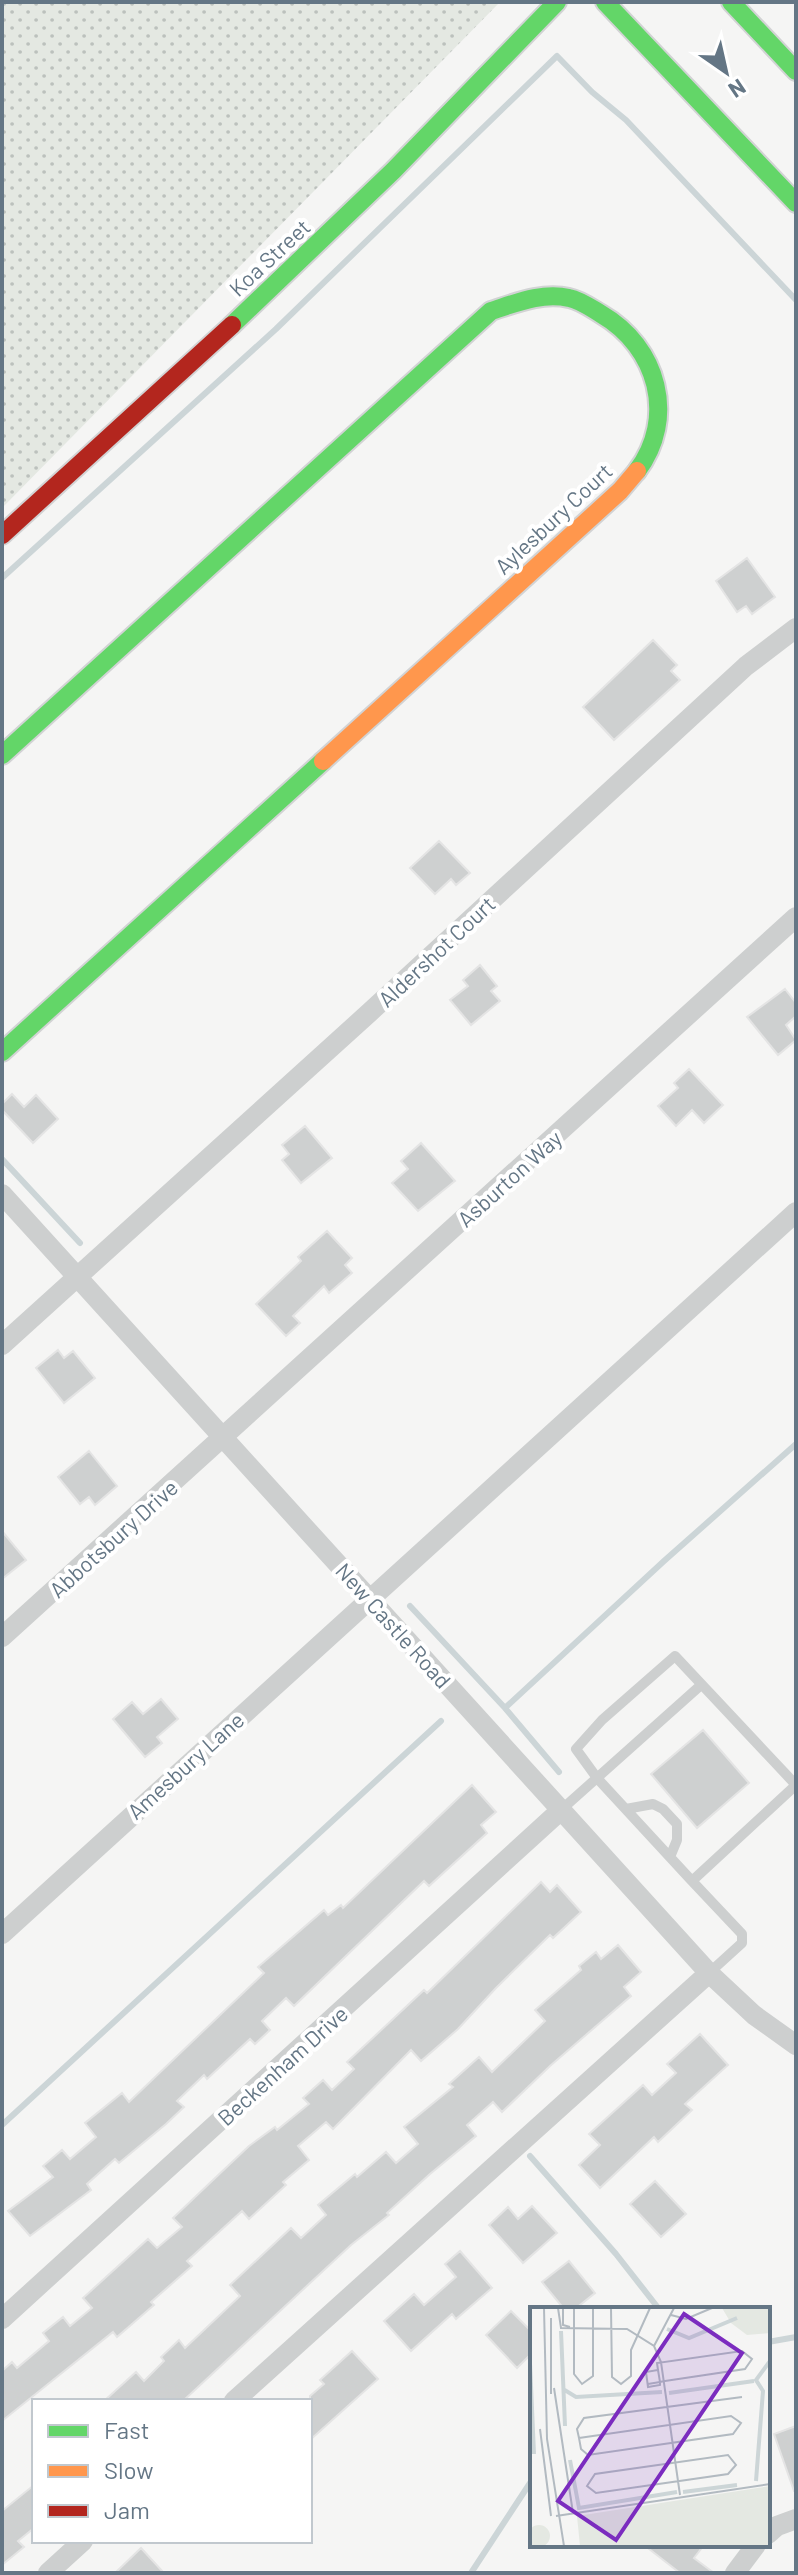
<svg xmlns="http://www.w3.org/2000/svg" width="798" height="2575" font-family="Barlow,sans-serif">
	<style>
		.green { fill: url(#green-dots) }
		.lines { fill: none; stroke-linecap: round; stroke-linejoin: round }
		.stream { stroke: #ccd5d7; stroke-width: 6 }
		.building { fill: #ced0d0; stroke: #e4e4e4; stroke-width: 2 }
		.fast-casing { stroke: #d2d3d4; stroke-width: 22 }
		.slow-casing { stroke: #d2d3d4; stroke-width: 22 }
		.jam-casing { stroke: #d2d3d4; stroke-width: 22 }
		.lane { stroke: #cdcfcf; stroke-width: 10 }
		.street { stroke: #cdcfcf; stroke-width: 20 }
		.fast { stroke: #63d668; stroke-width: 18 }
		.slow { stroke: #ff974d; stroke-width: 18 }
		.jam { stroke: #b3261e; stroke-width: 18 }
		.labels { text-anchor: middle; dominant-baseline: central; stroke-width: 8; stroke-linejoin: round; paint-order: stroke }
		.street-label { font-size: 22px; fill: #647685; stroke: #fff }
		.inset-river { fill: none; stroke: #ccd5d7; stroke-width: 4 }
		.inset-road { fill: none; stroke: #b2bac1; stroke-width: 2 }
		.view { fill: #7b2cbf; fill-opacity: 0.15; stroke: #7b2cbf; stroke-width: 4 }
		.inset-edge { fill: none; stroke: #647685; stroke-width: 4 }
	</style>
	<defs>
		<pattern id="green-dots" width="8" height="8" patternUnits="userSpaceOnUse" patternTransform="scale(2)"><rect width="8" height="8" fill="#e4e8e2"/><path d="M2 2h.1M6 6h.1" fill="none" stroke="#bcc1bd" stroke-width="1.8" stroke-linecap="round"/></pattern>
	</defs>
	<rect width="100%" height="100%" fill="#f5f5f4"/>
	<path class="green" d="M2 2H500L2 508Z"/>
	<g class="lines">
		<path class="stream" d="M2 578 276 329 557 56 592 92 626 120 796 300
			M2 1159 80 1243
			M410 1606 505 1708 559 1772
			M505 1708 664 1561 796 1444
			M2 2125 441 1721
			M530 2156 616 2254 659 2309
			M768 2342 796 2337
			M471 2573 532 2480"/>
	</g>
	<path class="building" d="M747 558 775 597 752 614 746 606 737 612 716 581Z
		M653 640 677 665 671 671 680 680 614 740 583 707Z
		M439 841 470 873 456 885 451 879 435 894 410 868Z
		M480 965 497 986 491 991 500 1001 471 1025 450 1000 468 986 463 980Z
		M785 989 796 1003V1016L786 1025 796 1040 778 1055 747 1017Z
		M689 1069 723 1105 704 1123 692 1110 676 1126 658 1106 678 1088 674 1083Z
		M12 1094 24 1107 36 1095 58 1119 33 1143 2 1110V1104Z
		M305 1126 332 1158 301 1183 282 1160 289 1154 282 1145Z
		M421 1143 455 1181 418 1211 392 1183 408 1169 401 1161Z
		M327 1231 352 1258 345 1265 352 1273 329 1293 324 1286 293 1316 300 1323 286 1336 256 1304 301 1261 298 1257Z
		M58 1350 64 1358 73 1351 95 1378 64 1403 36 1368Z
		M89 1451 117 1486 95 1505 89 1497 80 1504 58 1477Z
		M2 1531 26 1560 2 1579Z
		M161 1699 178 1719 157 1737 162 1743 145 1757 113 1719 132 1702 143 1714Z
		M703 1730 749 1783 697 1828 651 1774Z
		M472 1785 496 1812 481 1825 487 1833 429 1886 424 1881 294 2006 286 1998 262 2021 270 2030 255 2044 250 2039 207 2079 204 2075 177 2101 184 2107 166 2124 119 2163 115 2159 87 2184 91 2190 30 2236 8 2211 53 2177 43 2166 62 2150 70 2159 96 2137 85 2123 122 2093 129 2102 264 1973 258 1967 324 1910 328 1915 341 1905 343 1908Z
		M541 1882 550 1892 557 1885 581 1912 553 1938 550 1935 496 1988 458 2029 421 2061 411 2050 333 2129 326 2122 298 2146 309 2160 283 2182 286 2185 249 2219 242 2211 187 2261 192 2266 151 2302 154 2305 117 2337 113 2332 2 2421V2371L12 2362 17 2368 49 2341 43 2333 63 2317 70 2326 92 2308 83 2298 148 2239 157 2248 182 2227 173 2218 213 2180 249 2146 275 2127 277 2130 309 2104 303 2098 323 2080 332 2090 354 2069 347 2062 424 1990 427 1993Z
		M618 1945 641 1972 624 1987 631 1996 550 2066 502 2112 493 2102 467 2125 476 2136 430 2174 387 2213 389 2215 351 2245 183 2401H104L136 2372 144 2381 164 2361 161 2357 179 2340 185 2348 240 2296 230 2285 291 2228 301 2238 326 2215 318 2205 355 2174 357 2177 386 2152 396 2163 418 2144 404 2127 453 2087 449 2084 479 2057 492 2072 545 2021 535 2010 581 1970 579 1966 596 1952 601 1959Z
		M700 2034 728 2065 685 2104 692 2110 658 2142 654 2137 600 2188 579 2165 600 2145 589 2134 643 2085 652 2095 676 2073 667 2064Z
		M655 2181 686 2214 661 2237 630 2204Z
		M532 2206 557 2233 523 2263 489 2225 508 2207 518 2219Z
		M460 2251 492 2288 456 2319 452 2314 411 2351 384 2321 414 2294 424 2305 456 2277 445 2264Z
		M569 2261 595 2293 575 2309H564L542 2282Z
		M511 2311 532 2332V2353L517 2368 486 2335Z
		M352 2351 378 2379 310 2440V2396L324 2384 320 2380Z
		M796 2426V2491H794L774 2434Z
		M34 2485V2528L18 2541 24 2547 2 2565V2511Z
		M644 2545H704L694 2558 714 2573H680Z
		M141 2548 164 2573H115Z"/>
	<g class="lines">
		<g class="fast-casing">
			<path id="fast" d="M605 2 796 203
				M731 2 796 71
				M232 325 393 171 557 2
				M2 755 491 311C516 303 542 292 569 298 580 300 591 308 601 314 658 347 677 418 637 471
				M2 1052 323 761"/>
		</g>
		<g class="slow-casing">
			<path id="slow" d="M323 761 620 491 637 471"/>
		</g>
		<g class="jam-casing">
			<path id="jam" d="M2 535 232 325"/>
		</g>
		<path class="lane" d="M626 1809 653 1804 663 1809 677 1824V1840L670 1857
			M561 1810 701 1685
			M692 1881 597 1778 576 1749 602 1720 675 1656 796 1785
			M709 1973 742 1943V1934L692 1881 796 1785"/>
		<path class="street" d="M2 1194 709 1973 754 2015 796 2045
			M2 1345 370 1012 746 666 796 628
			M2 1637 796 917
			M2 1934 796 1212
			M2 2319 561 1810
			M234 2401 709 1973
			M768 2534 777 2526 796 2519
			M48 2573 83 2541
			M735 2573 756 2545"/>
		<use href="#fast" class="fast"/>
		<use href="#slow" class="slow"/>
		<use href="#jam" class="jam"/>
	</g>
	<g class="labels">
		<g class="street-label">
			<text transform="translate(269 257) rotate(-43)">Koa Street</text>
			<text transform="translate(553 518) rotate(-43)">Aylesbury Court</text>
			<text transform="translate(436 951) rotate(-43)">Aldershot Court</text>
			<text transform="translate(509 1178) rotate(-42)">Asburton Way</text>
			<text transform="translate(113 1538) rotate(-42)">Abbotsbury Drive</text>
			<text transform="translate(394 1625) rotate(48)">New Castle Road</text>
			<text transform="translate(185 1765) rotate(-42)">Amesbury Lane</text>
			<text transform="translate(282 2065) rotate(-42)">Beckenham Drive</text>
		</g>
	</g>
	<g transform="translate(530 2307)">
		<rect width="240" height="240" fill="#f5f5f4"/>
		<path d="M240 179V239H50L47 209Z" fill="#e4e8e2"/>
		<path d="M192 1H240V26L217 28 201 16ZM-2 229a11 11 0 1 1 22 0a11 11 0 1 1-22 0Z" fill="#e4e8e2"/>
		<path d="M0 11 6 147H0Z" fill="#ccd5d7"/>
		<path class="inset-river" d="M137 22 159 31 207 11M31 24 35 119M33 82 46 90 132 85M139 86 224 74M40 153 49 201 147 185M226 174 233 84 226 73 240 54M153 185 207 178"/>
		<path class="inset-road" d="M14 1 17 132 34 239M28 1 31 21 97 22 124 39 131 55 150 188M33 1V18L40 20M44 1V67L52 77 63 69V1M81 1 82 70 91 77 101 69V43L120 1M141 8 156 12 182 1M21 11V87M124 39 144 1M118 77 130 75 134 74H135L215 62 222 52 212 44 127 56 128 63 116 65 118 80 130 78V75L128 63M24 81 43 206M10 122 21 209M49 131 201 109 211 116 203 127 58 148 51 142 49 131 47 122 54 111 212 90M198 148 206 158 198 167 66 186 57 179 65 167ZM26 209 240 177"/>
		<path class="view" d="M154 7 212 46 86 233 28 194Z"/>
		<rect width="240" height="240" class="inset-edge"/>
	</g>
	<rect width="798" height="2575" fill="none" stroke="#647685" stroke-width="8"/>
	<rect x="32" y="2399" width="280" height="144" fill="#ffffff" stroke="#c1c8ce" stroke-width="2"/>
	<rect x="48" y="2425" width="40" height="12" fill="#63d668" stroke="#c1c8ce" stroke-width="2"/>
	<text x="104" y="2439" font-size="24" fill="#647685">Fast</text>
	<rect x="48" y="2465" width="40" height="12" fill="#ff974d" stroke="#c1c8ce" stroke-width="2"/>
	<text x="104" y="2479" font-size="24" fill="#647685">Slow</text>
	<rect x="48" y="2505" width="40" height="12" fill="#b3261e" stroke="#c1c8ce" stroke-width="2"/>
	<text x="104" y="2519" font-size="24" fill="#647685">Jam</text>
	<g transform="translate(726 72) rotate(146)" stroke="#ffffff" stroke-width="6" paint-order="stroke">
	<path d="M0-6L14 30L0 20L-14 30Z" fill="#647685"/>
	<text y="-12" font-size="22" font-weight="bold" text-anchor="middle" fill="#647685">N</text>
	</g>
</svg>
